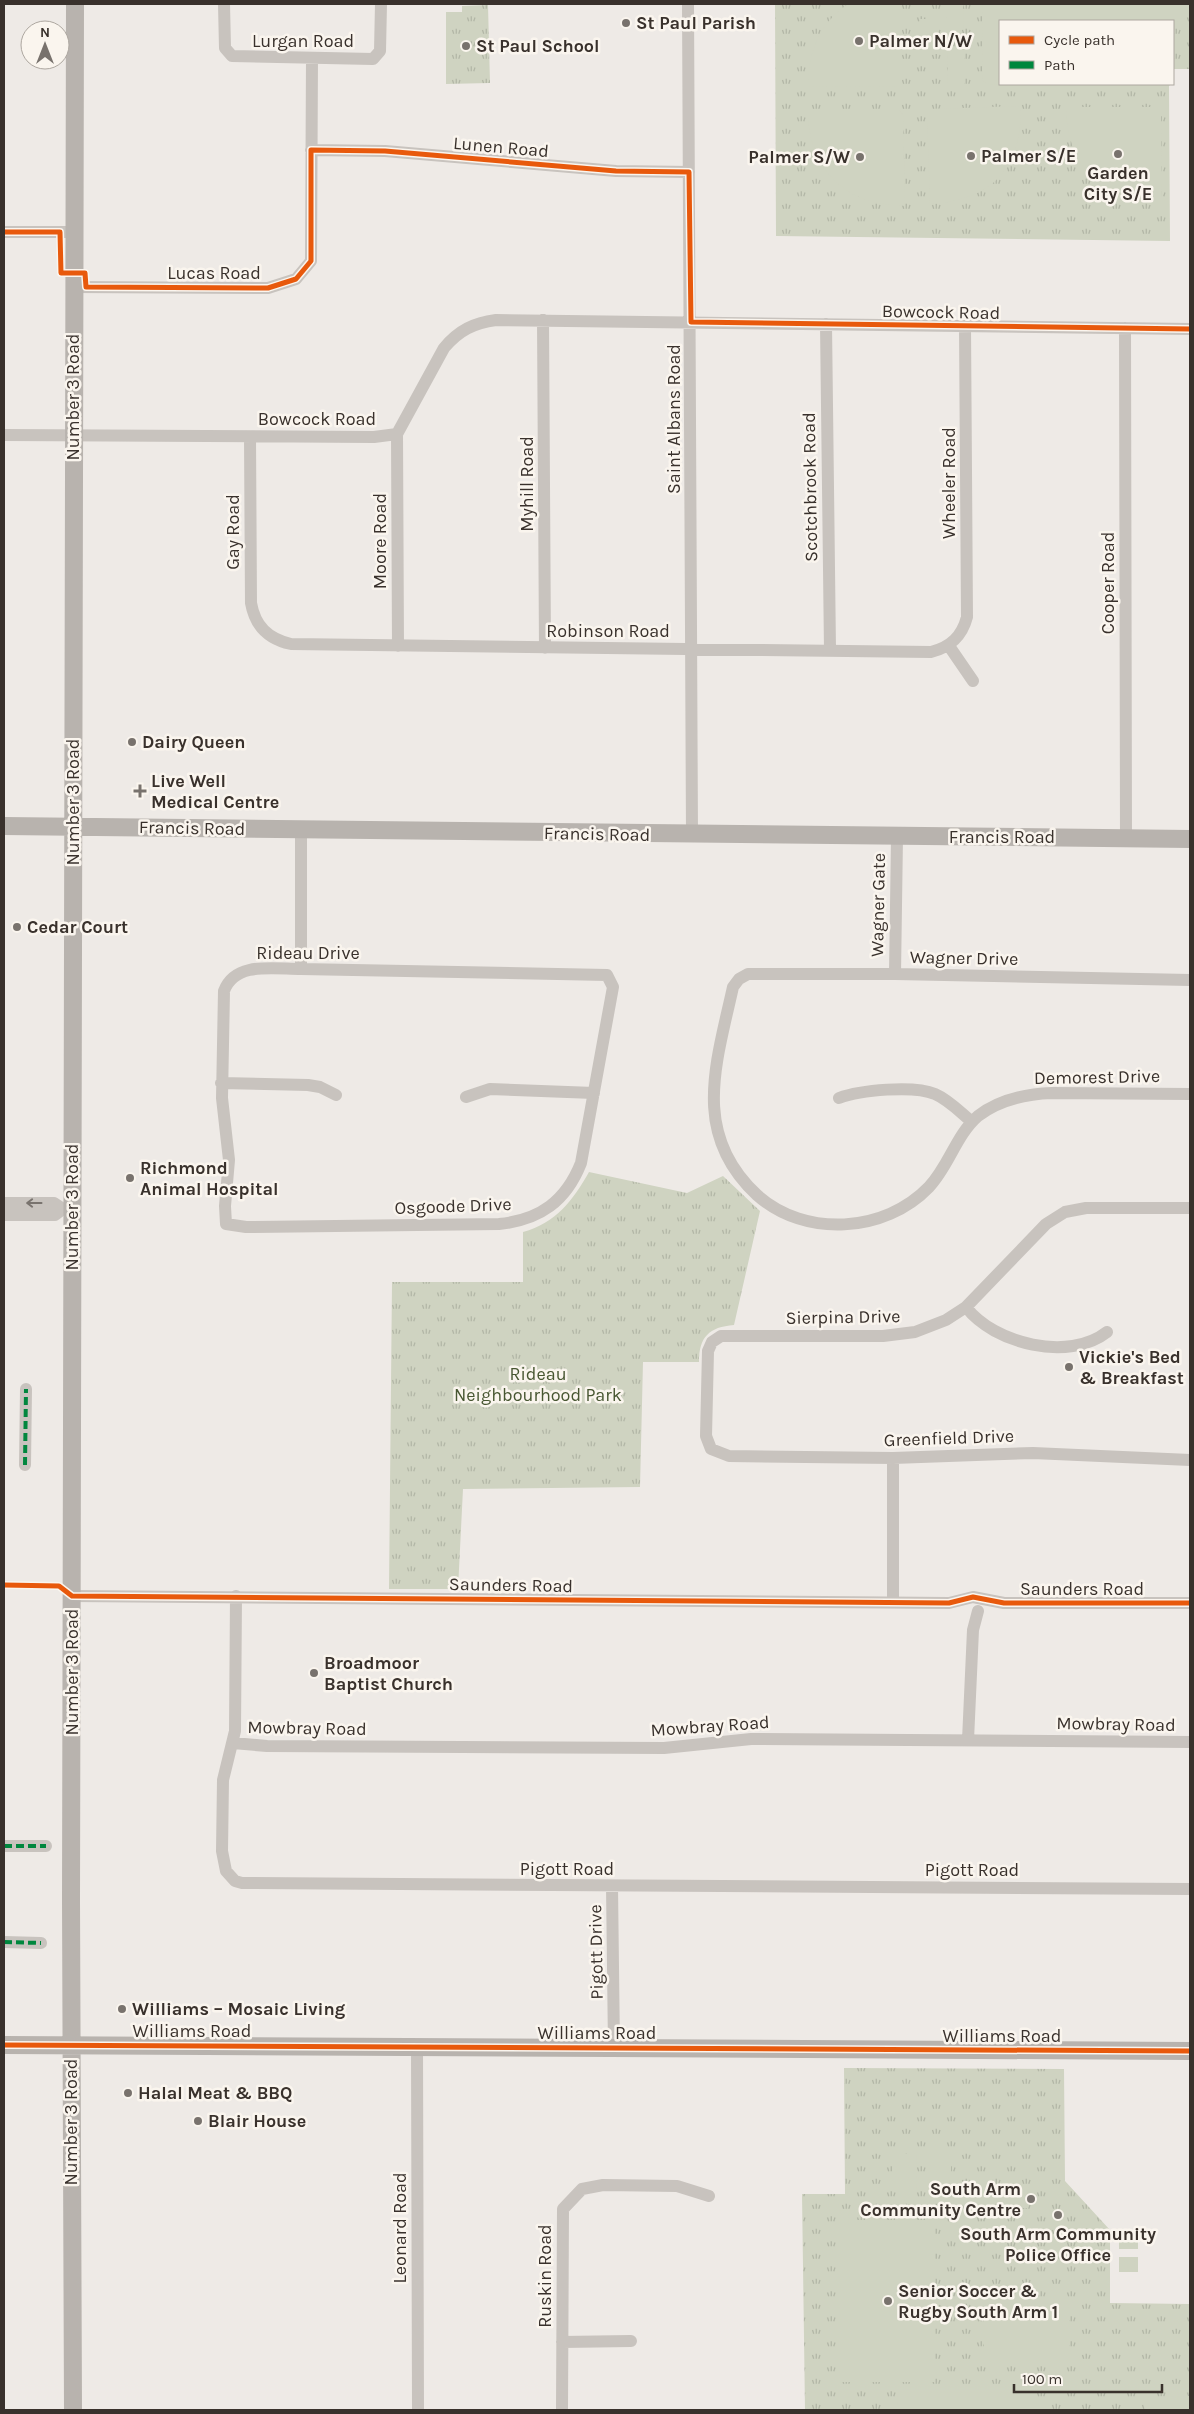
<svg xmlns="http://www.w3.org/2000/svg" width="1194" height="2414" font-family="Karla,sans-serif">
	<style>
		.park { fill: url(#park-tufts) }
		.pitch { fill: #cfd3c1 }
		.lines { fill: none; stroke-linecap: round; stroke-linejoin: round }
		.street { stroke: #c8c3be; stroke-width: 12 }
		.secondary { stroke: #b8b3ae; stroke-width: 18 }
		.quiet { stroke: #00873e; stroke-width: 4; stroke-dasharray: 8 4; stroke-linecap: butt }
		.cycleway-casing { stroke: #faf5ee; stroke-width: 8 }
		.cycleway { stroke: #e8590c; stroke-width: 5 }
		.oneway { stroke: #79736e }
		.poi-dot { fill: #78726d; stroke: #faf5ee; stroke-width: 2 }
		.labels { text-anchor: middle; dominant-baseline: central; stroke-width: 5; stroke-linejoin: round; paint-order: stroke }
		.poi-label { font-size: 18px; font-weight: bold; fill: #39312c; stroke: #faf5ee; text-anchor: start }
		.street-label { font-size: 18px; fill: #39312c; stroke: #faf5ee }
		.park-label { font-size: 18px; fill: #475631; stroke: #faf5ee }
	</style>
	<defs>
		<pattern id="park-tufts" width="24" height="20" patternUnits="userSpaceOnUse" patternTransform="scale(1.25)"><rect width="24" height="20" fill="#cfd3c1"/><path d="M3 7l-1-3M5 7V3M7 7l1-3M15 17l-1-3M17 17v-4M19 17l1-3" fill="none" stroke="#b2b6a6"/></pattern>
	</defs>
	<rect width="100%" height="100%" fill="#eeeae6"/>
	<path class="park" d="M775 4H1190V69H1173V21H1000V84H1171L1169 86 1170 241 776 236Z
		M488 5 490 83 446 84V12H462V6Z
		M589 1172 687 1193 723 1176 760 1211 734 1325C709 1327 699 1337 699 1362H643L640 1487 463 1489 458 1589H389L392 1282H523V1232C556 1223 573 1200 589 1172Z
		M844 2068 1064 2069 1065 2181 1110 2230V2303L1190 2304V2410H805L802 2194H845Z"/>
	<path class="pitch" d="M848 4H902V82L898 86 808 87C808 52 819 24 848 4Z
		M947 4H963L964 28H947Z
		M983 4H1183L1181 22 1000 21V84L1077 85 987 84 982 80Z
		M920 19H937V54H920Z
		M947 49H964V84H948Z
		M1021 106C1022 169 992 200 930 204L927 113 931 109Z
		M1066 107H1157L1161 111 1162 201C1102 201 1067 167 1066 107Z
		M808 110H899L903 115 905 206C894 204 884 205 874 202 831 192 807 153 808 110Z
		M928 2153H951V2189H928Z
		M893 2154H916L917 2190H893Z
		M1008 2189H1028L1027 2208H1008Z
		M841 2220H935V2382H841Z
		M1119 2234H1138V2249H1119Z
		M1119 2257H1138V2272H1119Z
		M984 2302H1069V2364H984Z
		M897 2389H1035V2410H898Z
		M1190 2396V2410H1145V2397Z"/>
	<g class="lines">
		<path class="street" d="M224 4 225 48 232 56 373 59 380 51 381 4
			M688 4 692 835
			M311 150 385 151 616 171 689 172
			M4 232H74
			M74 287 268 288 296 279 311 261 312 58
			M543 320 545 648
			M826 324 830 650
			M1125 328 1126 838
			M397 434 398 646
			M4 435 374 437 397 434 444 348C459 330 474 323 496 320L1190 329
			M250 437 251 603C255 626 268 639 291 644L931 652C951 647 962 636 967 617L965 326
			M949 646 973 681
			M301 969 607 975 613 987 581 1163C566 1201 540 1220 499 1224L246 1227 226 1224 225 1206 229 1160 222 1098 224 991C235 961 274 969 301 969Z
			M301 969V830
			M895 974 897 837
			M1190 980 895 974H748L739 979 733 987C716 1064 691 1134 757 1195 805 1238 885 1233 929 1187 949 1166 956 1135 978 1116 1000 1099 1026 1094 1052 1093L1190 1094
			M221 1083 308 1085 320 1087 336 1095
			M466 1097 490 1089 594 1093
			M839 1098C860 1090 914 1085 935 1094 949 1100 960 1112 972 1122
			M4 1203H54L63 1209
			M1190 1208H1086L1065 1212 1046 1224 966 1307 946 1320 915 1332 883 1336H721L712 1342 708 1351 706 1436 711 1449 729 1456 893 1458 1033 1453 1190 1460
			M4 1215H55L63 1209H72
			M966 1307C994 1344 1069 1362 1107 1332
			M893 1458V1602
			M25 1465 26 1389
			M72 1596 949 1603 973 1597 1004 1603H1190
			M236 1596 235 1731 223 1780 222 1851 226 1871 235 1881 242 1883 1190 1889
			M968 1740 973 1630 978 1611
			M233 1743 267 1746 664 1748 751 1739 1190 1742
			M4 1846H46
			M612 1886 614 2047
			M4 1942 41 1943
			M417 2047 418 2410
			M562 2342 631 2341
			M562 2410 563 2209 582 2189 603 2185 677 2186 709 2196"/>
		<path class="secondary" d="M4 826 1190 839
			M4 2045 1190 2051
			M73 2410 71 1901 75 4"/>
		<path class="quiet" d="M25 1465 26 1389
			M4 1846H46
			M4 1942 41 1943"/>
		<g class="cycleway-casing">
			<path id="cycleway" d="M4 232H60L61 273H85L86 287 268 288 296 279 311 261V150L385 151 616 171 689 172 691 322 1190 329
				M4 1585 59 1586 72 1596 949 1603 973 1597 1004 1603H1190
				M4 2045 1190 2051"/>
		</g>
		<use href="#cycleway" class="cycleway"/>
	</g>
	<defs><path id="oneway-shaft" d="M-6 0H5M1.5-3L5.5 0L1.5 3" fill="none" stroke-width="1.6" stroke-linecap="round" stroke-linejoin="round" transform="scale(1.25)"/></defs>
	<use class="oneway" href="#oneway-shaft" transform="translate(34 1203) rotate(180)"/>
	<g class="poi-dot">
		<circle cx="626" cy="23" r="5"/>
		<circle cx="859" cy="41" r="5"/>
		<circle cx="466" cy="46" r="5"/>
		<circle cx="1118" cy="154" r="5"/>
		<circle cx="971" cy="156" r="5"/>
		<circle cx="860" cy="157" r="5"/>
		<circle cx="132" cy="742" r="5"/>
		<path d="M137.5 783.5h5v5h5v5h-5v5h-5v-5h-5v-5h5z"/>
		<circle cx="17" cy="927" r="5"/>
		<circle cx="130" cy="1178" r="5"/>
		<circle cx="1069" cy="1367" r="5"/>
		<circle cx="314" cy="1673" r="5"/>
		<circle cx="122" cy="2009" r="5"/>
		<circle cx="128" cy="2093" r="5"/>
		<circle cx="198" cy="2121" r="5"/>
		<circle cx="1031" cy="2199" r="5"/>
		<circle cx="1058" cy="2215" r="5"/>
		<circle cx="888" cy="2301" r="5"/>
	</g>
	<g class="labels">
		<g class="poi-label">
			<text x="636" y="23">St Paul Parish</text>
			<text x="869" y="41">Palmer N/W</text>
			<text x="476" y="46">St Paul School</text>
			<text x="981" y="156">Palmer S/E</text>
			<text x="850" y="157" text-anchor="end">Palmer S/W</text>
			<text x="1118" y="173" text-anchor="middle">Garden<tspan x="1118" dy="21">City S/E</tspan></text>
			<text x="142" y="742">Dairy Queen</text>
			<text x="151" y="781">Live Well<tspan x="151" dy="21">Medical Centre</tspan></text>
			<text x="27" y="927">Cedar Court</text>
			<text x="140" y="1168">Richmond<tspan x="140" dy="21">Animal Hospital</tspan></text>
			<text x="1079" y="1357">Vickie's Bed<tspan x="1079" dy="21">&amp; Breakfast</tspan></text>
			<text x="324" y="1663">Broadmoor<tspan x="324" dy="21">Baptist Church</tspan></text>
			<text x="132" y="2009">Williams – Mosaic Living</text>
			<text x="138" y="2093">Halal Meat &amp; BBQ</text>
			<text x="208" y="2121">Blair House</text>
			<text x="1021" y="2189" text-anchor="end">South Arm<tspan x="1021" dy="21">Community Centre</tspan></text>
			<text x="1058" y="2234" text-anchor="middle">South Arm Community<tspan x="1058" dy="21">Police Office</tspan></text>
			<text x="898" y="2291">Senior Soccer &amp;<tspan x="898" dy="21">Rugby South Arm 1</tspan></text>
		</g>
		<g class="street-label">
			<text x="303" y="41">Lurgan Road</text>
			<text transform="translate(501 147) rotate(5)">Lunen Road</text>
			<text x="214" y="273">Lucas Road</text>
			<text transform="translate(941 312) rotate(1)">Bowcock Road</text>
			<text transform="translate(73 397) rotate(-90)">Number 3 Road</text>
			<text x="317" y="419">Bowcock Road</text>
			<text transform="translate(674 419) rotate(-90)">Saint Albans Road</text>
			<text transform="translate(949 483) rotate(-90)">Wheeler Road</text>
			<text transform="translate(527 484) rotate(-90)">Myhill Road</text>
			<text transform="translate(810 487) rotate(-91)">Scotchbrook Road</text>
			<text transform="translate(233 532) rotate(-90)">Gay Road</text>
			<text transform="translate(380 541) rotate(-90)">Moore Road</text>
			<text transform="translate(1108 583) rotate(-90)">Cooper Road</text>
			<text x="608" y="631">Robinson Road</text>
			<text transform="translate(73 802) rotate(-90)">Number 3 Road</text>
			<text transform="translate(192 828) rotate(1)">Francis Road</text>
			<text transform="translate(597 834) rotate(1)">Francis Road</text>
			<text x="1002" y="837">Francis Road</text>
			<text transform="translate(878 905) rotate(-89)">Wagner Gate</text>
			<text x="308" y="953">Rideau Drive</text>
			<text transform="translate(964 958) rotate(1)">Wagner Drive</text>
			<text transform="translate(1097 1077) rotate(-1)">Demorest Drive</text>
			<text transform="translate(453 1206) rotate(-2)">Osgoode Drive</text>
			<text transform="translate(72 1207) rotate(-90)">Number 3 Road</text>
			<text transform="translate(843 1317) rotate(-1)">Sierpina Drive</text>
			<text transform="translate(949 1438) rotate(-2)">Greenfield Drive</text>
			<text transform="translate(511 1585) rotate(1)">Saunders Road</text>
			<text x="1082" y="1589">Saunders Road</text>
			<text transform="translate(72 1672) rotate(-90)">Number 3 Road</text>
			<text transform="translate(1116 1724) rotate(1)">Mowbray Road</text>
			<text transform="translate(710 1726) rotate(-4)">Mowbray Road</text>
			<text transform="translate(307 1728) rotate(1)">Mowbray Road</text>
			<text x="567" y="1869">Pigott Road</text>
			<text x="972" y="1870">Pigott Road</text>
			<text transform="translate(596 1952) rotate(-91)">Pigott Drive</text>
			<text x="192" y="2031">Williams Road</text>
			<text x="597" y="2033">Williams Road</text>
			<text x="1002" y="2036">Williams Road</text>
			<text transform="translate(71 2122) rotate(-90)">Number 3 Road</text>
			<text transform="translate(400 2228) rotate(-90)">Leonard Road</text>
			<text transform="translate(545 2276) rotate(-90)">Ruskin Road</text>
		</g>
		<g class="park-label">
			<text x="538" y="1374">Rideau<tspan x="538" dy="21">Neighbourhood Park</tspan></text>
		</g>
	</g>
	<rect width="1194" height="2414" fill="none" stroke="#39312c" stroke-width="10"/>
	<rect x="999" y="20" width="175" height="65" fill="#faf5ee" stroke="#ada7a0"/>
	<rect x="1009" y="36" width="25" height="8" fill="#e8590c" stroke="#ada7a0"/>
	<text x="1044" y="45" font-size="15" fill="#39312c">Cycle path</text>
	<rect x="1009" y="61" width="25" height="8" fill="#00873e" stroke="#ada7a0"/>
	<text x="1044" y="70" font-size="15" fill="#39312c">Path</text>
	<g transform="translate(45 45)"><circle r="24" fill="#faf5ee" stroke="#ada7a0"/>
	<path d="M0-4L9 19L0 12L-9 19Z" fill="#78726d"/>
	<text y="-8" font-size="14" font-weight="bold" text-anchor="middle" fill="#39312c">N</text>
	</g>
	<path d="M1014 2384v8h148v-8" fill="none" stroke="#39312c" stroke-width="2.5"/>
	<text x="1022" y="2384" font-size="15" fill="#39312c" stroke="#faf5ee" stroke-width="4" paint-order="stroke">100 m</text>
</svg>
